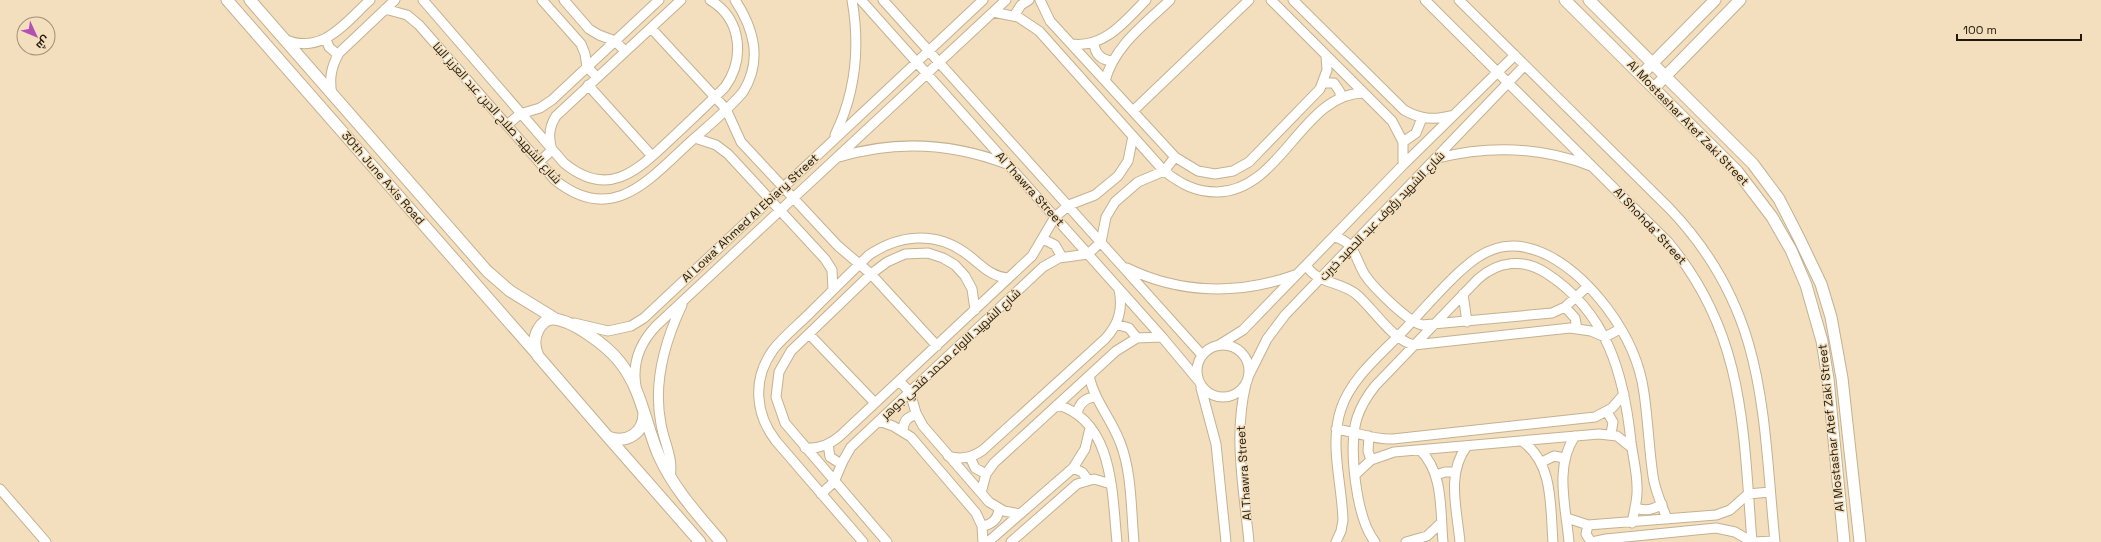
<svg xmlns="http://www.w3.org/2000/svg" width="2101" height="542" font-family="'Space Grotesk',Cairo,sans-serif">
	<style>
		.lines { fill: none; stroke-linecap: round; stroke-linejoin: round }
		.minor-casing { stroke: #c4b190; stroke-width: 11 }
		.tertiary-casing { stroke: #c4b190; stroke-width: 13 }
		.minor { stroke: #fff; stroke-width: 9 }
		.tertiary { stroke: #fff; stroke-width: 11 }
		.labels { text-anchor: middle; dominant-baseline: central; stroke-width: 3; stroke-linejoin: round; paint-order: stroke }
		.street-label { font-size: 12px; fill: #20190d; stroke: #f3dfbd }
	</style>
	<rect width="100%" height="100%" fill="#f3dfbd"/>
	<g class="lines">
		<g class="minor-casing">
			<path id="minor" d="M423 0 564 163C610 201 640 168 674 136 691 120 708 104 725 87 745 59 742 19 710 0
				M542 0 581 44 585 54 587 67 597 77
				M564 0 589 29 599 35 615 41 625 51
				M861 0 1162 337 1198 380
				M883 0 1202 355
				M1040 0 1050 21 1175 157 1198 171 1215 174 1233 171 1249 162 1320 89 1327 70 1326 56
				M1271 0 1392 121 1403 142V165
				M1293 0 1404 110C1421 120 1435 120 1454 115
				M1425 0 1668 242C1745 334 1743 428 1752 542
				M1459 0 1670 209C1767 311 1762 411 1775 542
				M385 9 407 15 419 25 555 180C611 225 647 182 688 144 707 127 727 111 743 92 763 60 754 29 735 0
				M993 12 1018 17 1039 31 1164 171C1181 184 1195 192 1217 192 1282 191 1302 93 1364 93
				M1014 16 1021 5 1029 0
				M651 28 726 109 741 142 838 246 871 274 937 346
				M284 39C322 56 345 23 370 0
				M326 39 329 47 338 55
				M1094 43C1095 54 1101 60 1112 61
				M1072 44C1105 48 1125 21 1146 0
				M1105 81C1114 46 1145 24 1170 0
				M1323 83H1334L1340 92V97
				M588 85 652 156
				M332 95C329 79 331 67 339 53L395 0
				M1133 111 1249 0
				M507 125 520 114 540 108 552 100 659 0
				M835 135C856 92 860 46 852 0
				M695 138 716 145 728 154 825 259 832 270 833 290
				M1403 142 1416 133 1422 118
				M839 157C895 140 952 143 1007 164
				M1438 158C1490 145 1541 147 1591 166
				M539 162 552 150C548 137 549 127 556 116L681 0
				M1334 237C1355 241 1355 259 1365 275 1373 287 1408 322 1422 325L1552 313 1565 307 1588 286
				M1043 239 1055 245 1062 257
				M1306 265C1317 284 1340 281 1356 294 1373 308 1392 340 1414 345L1570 328 1591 331 1605 337 1620 329
				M1127 268C1180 294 1239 295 1295 275
				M1463 294 1467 322
				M1565 307 1575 318 1577 329
				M574 323 608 331 631 326 644 318 983 0
				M1116 324 1129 328 1137 338
				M809 334 875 403
				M1197 371a26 26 0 1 1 52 0a26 26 0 1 1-52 0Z
				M1219 345 1243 330 1403 165 1515 55
				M1249 375 1267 339 1285 315 1525 65
				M1089 376C1095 402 1111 418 1120 442 1132 472 1131 510 1134 542
				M899 381 910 392 916 413 923 426 989 502 1004 511 1020 514
				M1246 384C1233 436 1244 490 1249 542
				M636 386C632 363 640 343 656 326L1006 0
				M1201 388 1216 444 1226 542
				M1057 405C1114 420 1112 495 1117 542
				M1607 412 1613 422 1611 434
				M1077 414C1079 403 1085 398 1095 397
				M879 421 893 426 911 437 976 513 982 526 983 542
				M1336 429C1356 432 1374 440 1393 439L1595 417 1612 408 1624 394
				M903 431C903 422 907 416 917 415
				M1369 436 1368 451 1371 460
				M1522 441C1554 464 1550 506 1553 542
				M828 444 830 457 841 464
				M805 448C819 449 830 445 841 435L1032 256 1055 217 1069 205 1095 195 1118 176 1128 161 1133 136
				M1420 450C1444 473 1440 511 1443 542
				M948 456C961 460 972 458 983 450L1105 339C1119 324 1123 309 1119 289
				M970 457 975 468 986 474
				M1542 462 1554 456 1564 458
				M1073 468 1082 472 1088 480
				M1356 474 1371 460 1394 452 1599 434 1617 436 1632 448
				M1436 475 1445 472H1455
				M670 478C674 458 664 443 661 424 653 384 665 341 682 305
				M0 489 46 542
				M981 493 986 474 994 463 1116 351 1137 338 1162 337
				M821 494 834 482 843 461 851 447 1043 267 1059 258 1088 254 1101 242 1106 217 1115 202 1138 182 1164 171 1175 157
				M1635 507C1644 512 1653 510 1662 504
				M1567 518 1588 525 1716 515 1730 510 1748 494 1770 492
				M1588 525 1586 534 1591 542
				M982 526C992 525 998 519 999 509
				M863 542 776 441C755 414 752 379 773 350 783 337 798 325 810 313 829 294 849 274 869 255 898 235 934 231 964 252 980 263 988 276 1008 278
				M887 542 785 423 776 397 779 372 791 351 871 274 887 262 905 254 928 253 943 258 955 265 965 276 972 289 975 310
				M988 542 1073 468 1085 449 1090 428
				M1011 542 1077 484 1094 479 1111 484
				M1336 542 1341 531 1343 520C1342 483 1329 445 1341 409 1352 376 1383 353 1406 328 1426 307 1455 272 1478 257 1526 225 1578 270 1607 308 1625 332 1640 362 1644 393 1648 420 1649 449 1653 476 1655 491 1662 505 1667 519
				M1375 542C1356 518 1348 447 1357 418 1361 406 1367 396 1375 386L1478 279C1498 261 1523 258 1546 273 1607 312 1624 374 1631 442 1633 457 1637 472 1637 487 1638 499 1634 511 1632 523
				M1406 542 1427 536 1441 523
				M1460 542C1457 510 1446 473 1467 446
				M1569 542C1566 507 1554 467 1575 436
				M1592 542 1606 539 1716 528 1735 532 1752 542 1775 541"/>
		</g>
		<g class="tertiary-casing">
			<path id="tertiary" d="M227 0 536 353
				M250 0 487 271 510 291 554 318
				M1565 0 1737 171 1772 217 1791 250 1806 285 1822 341 1828 379 1844 542
				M1589 0 1753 164 1779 199 1799 238 1821 284 1831 317 1842 378 1860 542
				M1641 75 1715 0
				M1654 88 1740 0
				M644 413C644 433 627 444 608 437L538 356C534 347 533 339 538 330 541 324 547 318 554 319 574 321 607 346 619 361 642 389 645 424 659 456 674 489 698 515 721 542
				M608 437 700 542"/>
		</g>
		<use href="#minor" class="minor"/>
		<use href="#tertiary" class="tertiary"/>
	</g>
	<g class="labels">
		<g class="street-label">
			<text transform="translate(497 113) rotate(48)">شارع الشهيد صلاح الدين عبد العزيز البنا</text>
			<text transform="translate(1688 123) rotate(46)">Al Mostashar Atef Zaki Street</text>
			<text transform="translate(383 178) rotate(49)">30th June Axis Road</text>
			<text transform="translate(1030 189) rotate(48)">Al Thawra Street</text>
			<text transform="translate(1382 216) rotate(-46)">شارع الشهيد رؤوف عبد الحميد خيرت</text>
			<text transform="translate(750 218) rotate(-43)">Al Lowa' Ahmed Al Ebiary Street</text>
			<text transform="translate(1650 226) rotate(47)">Al Shohda' Street</text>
			<text transform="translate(951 354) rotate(-43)">شارع الشهيد اللواء محمد فتحي جوهر</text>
			<text transform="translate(1831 428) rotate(-96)">Al Mostashar Atef Zaki Street</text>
			<text transform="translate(1244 473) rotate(-94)">Al Thawra Street</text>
		</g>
	</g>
	<g transform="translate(36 36) rotate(134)"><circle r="19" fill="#f3dfbd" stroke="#9f9077"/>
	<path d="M0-3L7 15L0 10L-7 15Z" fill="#b44fb3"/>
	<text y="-6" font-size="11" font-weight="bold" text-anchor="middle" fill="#20190d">ش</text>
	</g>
	<path d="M1957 34v6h124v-6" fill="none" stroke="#20190d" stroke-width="2"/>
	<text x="1963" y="34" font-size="12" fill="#20190d" stroke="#f3dfbd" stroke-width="3" paint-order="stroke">100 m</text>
</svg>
